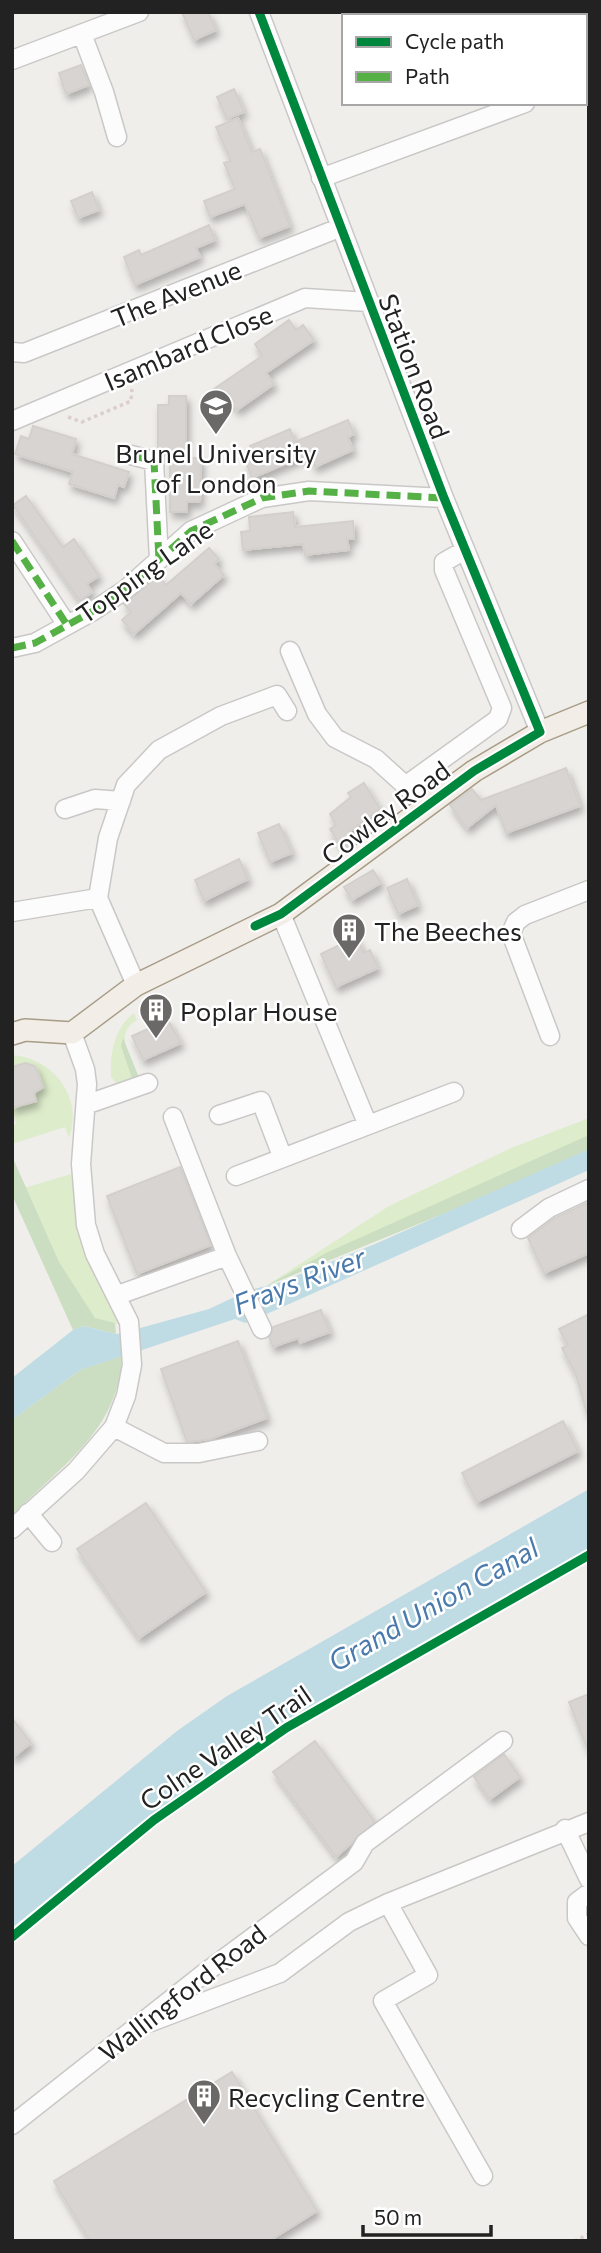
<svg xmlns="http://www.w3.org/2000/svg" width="601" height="2253" font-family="Commissioner,sans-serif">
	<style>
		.grass { fill: #ddeccb }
		.forest { fill: #cbdec1 }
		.water { fill: #bfdbe3 }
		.building { fill: #d7d4d2; stroke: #d3d0cc; stroke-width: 2; filter: url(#shadow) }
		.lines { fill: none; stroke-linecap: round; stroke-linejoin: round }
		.minor-casing { stroke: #c9c8c7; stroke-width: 21 }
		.major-casing { stroke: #a79c86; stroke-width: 24 }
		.path { stroke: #dccecd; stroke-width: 3.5; stroke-dasharray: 3.5 3.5; stroke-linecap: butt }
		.minor { stroke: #fdfcfc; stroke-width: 18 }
		.major { stroke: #f3ede7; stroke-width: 21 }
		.quiet { stroke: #55b145; stroke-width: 7; stroke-dasharray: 14 7; stroke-linecap: butt }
		.cycleway-casing { stroke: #fff; stroke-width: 13 }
		.cycleway { stroke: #00873e; stroke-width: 9 }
		.labels { text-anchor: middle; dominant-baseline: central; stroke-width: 5; stroke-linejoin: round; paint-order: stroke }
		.street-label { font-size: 26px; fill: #222; stroke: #fff }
		.poi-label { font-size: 26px; fill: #222; stroke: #fff; text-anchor: start }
		.water-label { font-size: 28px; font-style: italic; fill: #4a7aab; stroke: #fff }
	</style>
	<defs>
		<filter id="shadow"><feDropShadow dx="3" dy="5.5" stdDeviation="3.5" flood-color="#0004"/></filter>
	</defs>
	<rect width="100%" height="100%" fill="#f0eeeb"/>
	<path class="grass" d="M134 1013 137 1020C112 1034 132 1060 140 1080L117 1084 111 1077C110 1053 114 1028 134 1013Z
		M12 1055C53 1058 84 1097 69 1138L65 1127 12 1144V1125L16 1124 12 1108 35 1101 34 1093 43 1087 35 1066 25 1063 13 1071Z
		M589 1118V1149L509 1187 266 1286 389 1206 511 1148Z
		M71 1174C75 1202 75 1233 87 1260 98 1282 112 1300 119 1324 111 1323 99 1322 93 1316 66 1290 40 1223 24 1188Z"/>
	<path class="forest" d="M123 1038 140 1080 133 1081 121 1046Z
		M589 1135V1149L509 1187 266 1286 328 1252Z
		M12 1156 59 1262 95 1318 115 1323 116 1334 84 1326 73 1330 12 1195Z
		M122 1356C119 1431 60 1466 12 1516V1420L80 1370Z"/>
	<path class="water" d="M589 1149V1170L260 1317 250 1290 278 1283 375 1244Z
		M245 1292 256 1319 245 1323 235 1319 136 1352 133 1330 209 1309Z
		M84 1326 116 1334 124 1333 126 1355 80 1370 12 1420V1378L73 1330Z
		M589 1489V1549L300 1713 143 1821 12 1928V1866L177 1731 227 1696Z"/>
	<path class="building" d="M182 12H208L216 30 194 40Z
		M81 65 89 85 66 94 59 73Z
		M234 89 244 112 227 119 217 97Z
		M238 118 252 152 260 149 290 226 259 238 245 204 210 217 204 201 235 189 224 163 231 161 216 127Z
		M92 192 99 210 78 218 71 201Z
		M209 225 215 240 196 248 200 257 135 285 124 257 139 250 141 255Z
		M289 320 296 330 303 325 314 340 266 373 274 384 237 410 229 399 221 405 211 391 262 356 255 344Z
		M169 396H186V458H201L200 502H187V512H170V450H158V405H169Z
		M348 420 354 434 348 437 353 450 315 467 309 454 252 478 246 462 255 458 250 446 290 429 295 442Z
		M33 426 76 439 72 454 129 472 124 487 118 485 114 498 69 484 73 472 15 454 21 436 29 439Z
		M26 496 63 547 74 539 99 576 87 584 92 592 80 601 13 505Z
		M293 512 295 527 353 521 354 539H347L349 550 305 555 303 544 243 550 241 532 250 531 249 517Z
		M209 548 219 559 214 564 224 575 191 604 181 593 134 634 122 620 131 612 124 604 158 576 166 585Z
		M566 768 580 806 506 833 496 805 467 828 450 805 472 789 481 800Z
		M364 783 380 809 349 832 356 842 344 851 330 829 336 825 330 814 351 797 348 793Z
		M279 824 292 853 270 862 258 833Z
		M239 859 248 879 204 901 195 880Z
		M373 870 381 883 352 900 344 887Z
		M407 879 418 905 398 914 387 888Z
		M356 937 364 953 370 950 378 968 336 987 321 954Z
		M168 1020 181 1043 143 1060 132 1036Z
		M25 1063 35 1066 43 1087 34 1093 36 1101 12 1108V1067Z
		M180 1167 211 1245 137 1274 107 1196Z
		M589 1202V1253L544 1273 528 1238 555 1218Z
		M321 1310 330 1332 300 1343 298 1338 273 1347 269 1337 273 1327Z
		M589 1314V1413L587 1414 576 1375 562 1348 568 1345 559 1329Z
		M238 1341 267 1418 210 1439 187 1442 161 1369Z
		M563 1421 578 1451 477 1502 462 1473Z
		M146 1503 206 1592 139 1638 77 1549Z
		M589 1694V1750H588L569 1702Z
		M12 1718 31 1743 12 1758Z
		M315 1741 375 1822 336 1857 273 1772Z
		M504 1754 520 1777 490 1799 474 1777Z
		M232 2072 317 2211 269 2241H90L54 2181Z"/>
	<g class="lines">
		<g class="minor-casing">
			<path id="minor" d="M259 12 444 498 540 732
				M82 34 104 92 117 137
				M12 60 139 12
				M585 75 589 69
				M321 178 525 103
				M12 352 24 353 339 228
				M12 421 305 298 368 302
				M131 455 154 461 159 560
				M12 541 67 625
				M12 648 35 643 93 611 125 590 191 531 262 498 309 491 444 498
				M290 651 317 714 335 738 376 759 428 806
				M405 786 498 719 502 708 444 570V562L465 550
				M65 809 95 799 121 801
				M12 912 98 898
				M281 914 367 1123
				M136 985 98 898 108 838 126 785 159 750 221 716 277 695 287 711
				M550 1036 511 933 516 922 525 915 589 890
				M88 1104 148 1083
				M219 1115 261 1101 282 1156
				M236 1176 454 1092
				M521 1229 549 1208 589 1189
				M227 1256 262 1329
				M118 1295 227 1256 173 1117
				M114 1427 164 1453H199L258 1441
				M28 1513 52 1542
				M12 1529 76 1471 114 1427 126 1396 132 1365 129 1322 95 1254 86 1225 81 1164 87 1084 85 1069 72 1033
				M565 1829 589 1879
				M589 1893 577 1902V1918L589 1936
				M388 1903 428 1975 383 2001 483 2176
				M151 2022 280 1973 349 1922 388 1903 589 1822
				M12 2125 202 1975 354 1862 365 1843 503 1741"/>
		</g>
		<g class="major-casing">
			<path id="major" d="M12 1034 25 1030 72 1033 136 985 281 914 474 771 540 732 589 712"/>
		</g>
		<path class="path" d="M68 417 82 422 131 401 132 389
			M12 1937 154 1820 286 1728 589 1555
			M574 2241 589 2234"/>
		<use href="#minor" class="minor"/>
		<use href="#major" class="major"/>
		<path class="quiet" d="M131 455 154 461 159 560
			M12 541 67 625
			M12 648 35 643 93 611 125 590 191 531 262 498 309 491 444 498"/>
		<g class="cycleway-casing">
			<path id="cycleway" d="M255 926 281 914 474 771 540 732 444 498 259 12
				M12 1937 154 1820 286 1728 589 1555"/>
		</g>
		<use href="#cycleway" class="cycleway"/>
	</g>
	<defs>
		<g id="university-pin" transform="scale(1.75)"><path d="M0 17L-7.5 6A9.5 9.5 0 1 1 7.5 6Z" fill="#6a6968" stroke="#fff"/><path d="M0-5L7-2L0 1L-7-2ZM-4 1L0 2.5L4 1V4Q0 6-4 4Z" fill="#fff"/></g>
		<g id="building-pin" transform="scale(1.75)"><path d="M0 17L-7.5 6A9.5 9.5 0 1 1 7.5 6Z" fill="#6a6968" stroke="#fff"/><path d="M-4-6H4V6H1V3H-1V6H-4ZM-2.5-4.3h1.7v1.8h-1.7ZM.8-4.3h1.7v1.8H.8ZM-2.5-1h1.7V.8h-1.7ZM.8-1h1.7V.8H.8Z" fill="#fff"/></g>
	</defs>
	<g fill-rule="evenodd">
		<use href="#university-pin" x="216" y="406"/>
		<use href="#building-pin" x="349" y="930"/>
		<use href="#building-pin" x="156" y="1010"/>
		<use href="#building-pin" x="204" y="2096"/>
	</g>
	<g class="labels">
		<g class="street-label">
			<text transform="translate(176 293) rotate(-22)">The Avenue</text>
			<text transform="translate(188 347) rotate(-23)">Isambard Close</text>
			<text transform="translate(415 366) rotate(69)">Station Road</text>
			<text transform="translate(144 571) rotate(-35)">Topping Lane</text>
			<text transform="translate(385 812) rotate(-37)">Cowley Road</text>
			<text transform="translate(225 1747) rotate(-34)">Colne Valley Trail</text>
			<text transform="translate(182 1992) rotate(-38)">Wallingford Road</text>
		</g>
		<g class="poi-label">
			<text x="216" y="452" text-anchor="middle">Brunel University<tspan x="216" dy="30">of London</tspan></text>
			<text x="374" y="930">The Beeches</text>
			<text x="180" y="1010">Poplar House</text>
			<text x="228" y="2096">Recycling Centre</text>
		</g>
		<g class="water-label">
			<text transform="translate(299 1280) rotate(-21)">Frays River</text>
			<text transform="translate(433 1604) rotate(-30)">Grand Union Canal</text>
		</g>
	</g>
	<rect width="601" height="2253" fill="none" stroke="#222222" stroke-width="28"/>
	<rect x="342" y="14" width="245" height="91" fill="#ffffff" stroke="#a7a7a7" stroke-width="2"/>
	<rect x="356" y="37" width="35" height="10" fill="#00873e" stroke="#a7a7a7" stroke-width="2"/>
	<text x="405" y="49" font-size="21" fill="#222222">Cycle path</text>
	<rect x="356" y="72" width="35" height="10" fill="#55b145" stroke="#a7a7a7" stroke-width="2"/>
	<text x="405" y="84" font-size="21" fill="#222222">Path</text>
	<path d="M363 2225v10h128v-10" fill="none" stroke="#222222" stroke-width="3.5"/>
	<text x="374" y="2225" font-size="21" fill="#222222" stroke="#ffffff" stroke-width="5" paint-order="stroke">50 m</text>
</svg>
